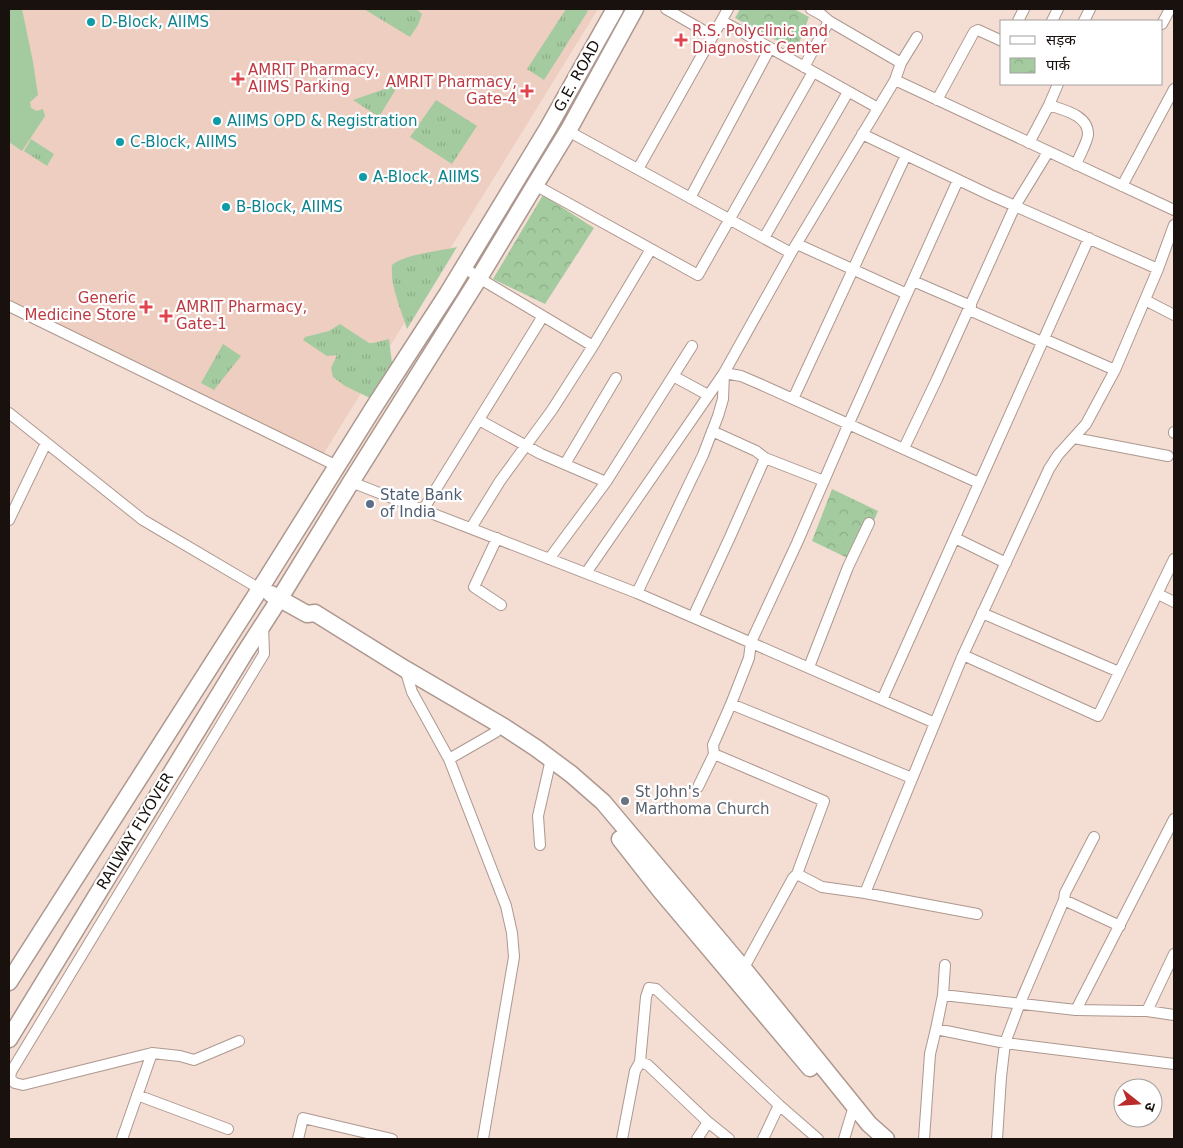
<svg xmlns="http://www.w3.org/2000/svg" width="1183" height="1148" font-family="'DejaVu Sans','Noto Sans Devanagari',sans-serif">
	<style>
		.built { fill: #edcec1 }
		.grass { fill: url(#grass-tufts) }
		.park { fill: url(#park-crowns) }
		.garden { fill: #a4cb9f }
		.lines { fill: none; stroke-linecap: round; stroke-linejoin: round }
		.street-casing { stroke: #ad988f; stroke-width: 12 }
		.primary-casing { stroke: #ad988f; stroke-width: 19 }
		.street { stroke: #fff; stroke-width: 10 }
		.primary { stroke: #fff; stroke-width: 16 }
		.culture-dot { fill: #0f9aa8; stroke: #fff; stroke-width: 2 }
		.health-dot { fill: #e0444e; stroke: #fff; stroke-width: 2 }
		.service-dot { fill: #5c6f8a; stroke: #fff; stroke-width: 2 }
		.worship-dot { fill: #6b7280; stroke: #fff; stroke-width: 2 }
		.labels { text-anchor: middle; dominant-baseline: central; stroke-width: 4.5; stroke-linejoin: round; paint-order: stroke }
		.culture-label { font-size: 15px; fill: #0d838f; stroke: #fff; text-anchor: start }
		.health-label { font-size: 15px; fill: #be3a42; stroke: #fff; text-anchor: start }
		.street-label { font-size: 15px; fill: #18110d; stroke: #fff }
		.service-label { font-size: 15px; fill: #4e5e75; stroke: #fff; text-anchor: start }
		.worship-label { font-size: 15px; fill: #5b616d; stroke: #fff; text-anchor: start }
	</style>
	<defs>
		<pattern id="grass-tufts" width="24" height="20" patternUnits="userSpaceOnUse" patternTransform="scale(1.25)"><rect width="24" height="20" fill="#a4cb9f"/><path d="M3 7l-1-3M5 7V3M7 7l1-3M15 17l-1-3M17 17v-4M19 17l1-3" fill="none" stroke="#8cad88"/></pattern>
		<pattern id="park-crowns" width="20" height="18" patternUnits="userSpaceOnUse" patternTransform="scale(1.25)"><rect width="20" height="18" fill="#a4cb9f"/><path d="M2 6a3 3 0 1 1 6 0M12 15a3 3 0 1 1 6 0" fill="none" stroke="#8cad88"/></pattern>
	</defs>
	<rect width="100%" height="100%" fill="#f4ddd3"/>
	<path class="built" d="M9 9H598L321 458 9 299Z"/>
	<path class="grass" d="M364 9H416L422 14 418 25 410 37Z
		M566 9H585L588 11 544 80 527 69Z
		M399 84 379 117 353 100Z
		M436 100 477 126 452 164 410 137Z
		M31 139 54 154 47 166 24 151Z
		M457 247 407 329C401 309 390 286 392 265 405 254 440 251 457 247Z
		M340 324 369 343H373L389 339 392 363 370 398 345 386 333 377 331 368 337 355 327 356 303 340 305 337 329 331Z
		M223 344 241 356 214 390 201 383Z"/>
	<path class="park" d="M740 9H794L809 17 796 51 735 18Z
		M543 195 594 228 545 304 493 279Z
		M832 489 878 511 856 562 812 541Z"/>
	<path class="garden" d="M9 9H22L33 62 38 95 30 102 31 108 37 111 43 109 45 116 22 151 9 142Z"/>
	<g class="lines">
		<g class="street-casing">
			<path id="street" d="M666 9 713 36
				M811 9 822 15 829 21 901 63
				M722 21 878 108
				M1018 21 1024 9
				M1052 21 1058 9
				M1084 21 1090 9
				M1162 24 1170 9
				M804 67 829 21
				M895 80 1174 210
				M937 100 974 32 978 30 1002 41
				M1049 105C1063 110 1089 115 1088 135 1087 143 1079 156 1076 165
				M568 131 791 253
				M862 134 990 195 1158 269
				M1029 143 1049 105 1058 84
				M638 169 728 9
				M535 185 698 275 813 72
				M1122 186 1174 89
				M690 198 770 48
				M764 238 848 92
				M797 244 907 294
				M464 267 479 278 593 346
				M913 281 971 306
				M1145 300 1174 315
				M9 306 337 466
				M969 310 1042 342
				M1044 339 1115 370
				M673 376 708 395
				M793 399 906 155
				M9 413 143 520 260 589
				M479 420 541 454 606 482
				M712 431 756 451 765 458 824 481
				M1174 433V432
				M1074 438 1168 456
				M904 448 937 379 1015 206 1048 152
				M565 464 616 378
				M351 482 637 593 935 723
				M423 510 543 316
				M9 520 46 443
				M471 528 500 481 552 410 593 346 651 249
				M497 538 474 587 501 605
				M955 538 1006 563
				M549 559 606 482 692 346
				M586 573 724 373 791 253 895 80 901 63 917 37
				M637 593 703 455 718 416 723 399 724 373 741 376 762 385 979 483
				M1158 594 1174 602
				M982 613 1119 672
				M693 617 730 537 765 458
				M963 655 1098 716 1174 559
				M809 667 848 567 869 523
				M405 669 412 692 449 759 506 906 512 933 514 957 483 1139
				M882 700 1089 238
				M731 704 912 778
				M714 754 824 801 797 874 793 878 741 973
				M449 759 496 732
				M698 787 714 754 713 745 731 704 749 658 751 642 797 543 849 423 958 180
				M540 845 538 816 551 759
				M797 874 822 887 865 893 977 914
				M865 893 963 655 1049 469 1058 455 1086 424 1115 370 1158 269 1174 225
				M1064 900 1120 926
				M943 995 945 965
				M1076 1010 1174 819
				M1147 1011 1174 954
				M936 1029 943 995 1076 1010 1137 1011H1147L1174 1015
				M152 1053 180 1056 194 1060 239 1041
				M640 1062 648 1065 708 1122 729 1139
				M137 1095 228 1129
				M122 1139 152 1053 23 1085 15 1083 10 1079 11 1072 264 654 263 626
				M298 1139 303 1118 392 1139
				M622 1139 635 1071 640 1062 646 997 649 988 656 989 779 1105 818 1139
				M697 1139 708 1122
				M763 1139 779 1105
				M844 1139 854 1106
				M924 1139 930 1054 936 1029 1005 1043 1174 1064
				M997 1139 1001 1077 1005 1043 1020 1003 1064 900 1065 893 1094 837"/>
		</g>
		<g class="primary-casing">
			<path id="primary" d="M271 594 307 614 315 613 405 669 504 727 536 748 571 774 603 802 743 968 869 1124 886 1139
				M620 839 660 890 810 1068
				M9 982 265 581 374 407 448 293 548 128 615 9
				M9 1039 244 654 280 598 351 482 479 278 535 185 568 131 635 9"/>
		</g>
		<use href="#street" class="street"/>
		<use href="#primary" class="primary"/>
	</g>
	<g class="culture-dot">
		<circle cx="91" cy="22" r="5"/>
		<circle cx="217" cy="121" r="5"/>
		<circle cx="120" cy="142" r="5"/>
		<circle cx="363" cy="177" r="5"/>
		<circle cx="226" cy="207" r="5"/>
	</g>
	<g class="health-dot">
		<path d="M678.5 32.5h5v5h5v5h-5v5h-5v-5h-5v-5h5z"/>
		<path d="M235.5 71.5h5v5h5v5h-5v5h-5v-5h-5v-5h5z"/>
		<path d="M524.5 83.5h5v5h5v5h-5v5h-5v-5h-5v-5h5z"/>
		<path d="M143.5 299.5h5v5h5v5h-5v5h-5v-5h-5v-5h5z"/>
		<path d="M163.5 308.5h5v5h5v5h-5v5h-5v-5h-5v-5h5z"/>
	</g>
	<circle class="service-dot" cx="370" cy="504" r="5"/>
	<circle class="worship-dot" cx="625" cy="801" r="5"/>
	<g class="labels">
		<g class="culture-label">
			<text x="101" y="22">D-Block, AIIMS</text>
			<text x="227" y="121">AIIMS OPD &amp; Registration</text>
			<text x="130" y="142">C-Block, AIIMS</text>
			<text x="373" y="177">A-Block, AIIMS</text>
			<text x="236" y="207">B-Block, AIIMS</text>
		</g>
		<g class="health-label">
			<text x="692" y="31">R.S. Polyclinic and<tspan x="692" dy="17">Diagnostic Center</tspan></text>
			<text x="248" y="70">AMRIT Pharmacy,<tspan x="248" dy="17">AIIMS Parking</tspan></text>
			<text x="517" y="82" text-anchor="end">AMRIT Pharmacy,<tspan x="517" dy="17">Gate-4</tspan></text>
			<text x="136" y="298" text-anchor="end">Generic<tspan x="136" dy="17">Medicine Store</tspan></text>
			<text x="176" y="307">AMRIT Pharmacy,<tspan x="176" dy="17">Gate-1</tspan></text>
		</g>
		<g class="street-label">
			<text transform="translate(577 76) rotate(-61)">G.E. ROAD</text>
			<text transform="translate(135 831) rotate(-59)">RAILWAY FLYOVER</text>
		</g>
		<g class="service-label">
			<text x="380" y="495">State Bank<tspan x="380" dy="17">of India</tspan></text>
		</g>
		<g class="worship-label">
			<text x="635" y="792">St John's<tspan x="635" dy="17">Marthoma Church</tspan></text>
		</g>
	</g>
	<rect width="1183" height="1148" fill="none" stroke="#18110d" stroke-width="20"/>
	<rect x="1000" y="20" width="162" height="65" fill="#ffffff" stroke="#a3a09e"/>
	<rect x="1010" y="36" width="25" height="8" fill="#ffffff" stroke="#a3a09e"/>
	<text x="1046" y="45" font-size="15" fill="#18110d">सड़क</text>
	<rect x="1010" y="58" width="25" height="15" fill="url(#park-crowns)" stroke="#a3a09e"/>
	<text x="1046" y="70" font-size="15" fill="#18110d">पार्क</text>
	<g transform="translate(1138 1103) rotate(107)"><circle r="24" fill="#ffffff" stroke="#a3a09e"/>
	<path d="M0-4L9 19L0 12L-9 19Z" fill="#ba2b2b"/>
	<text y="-8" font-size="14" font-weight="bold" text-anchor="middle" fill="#18110d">उ</text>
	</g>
</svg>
